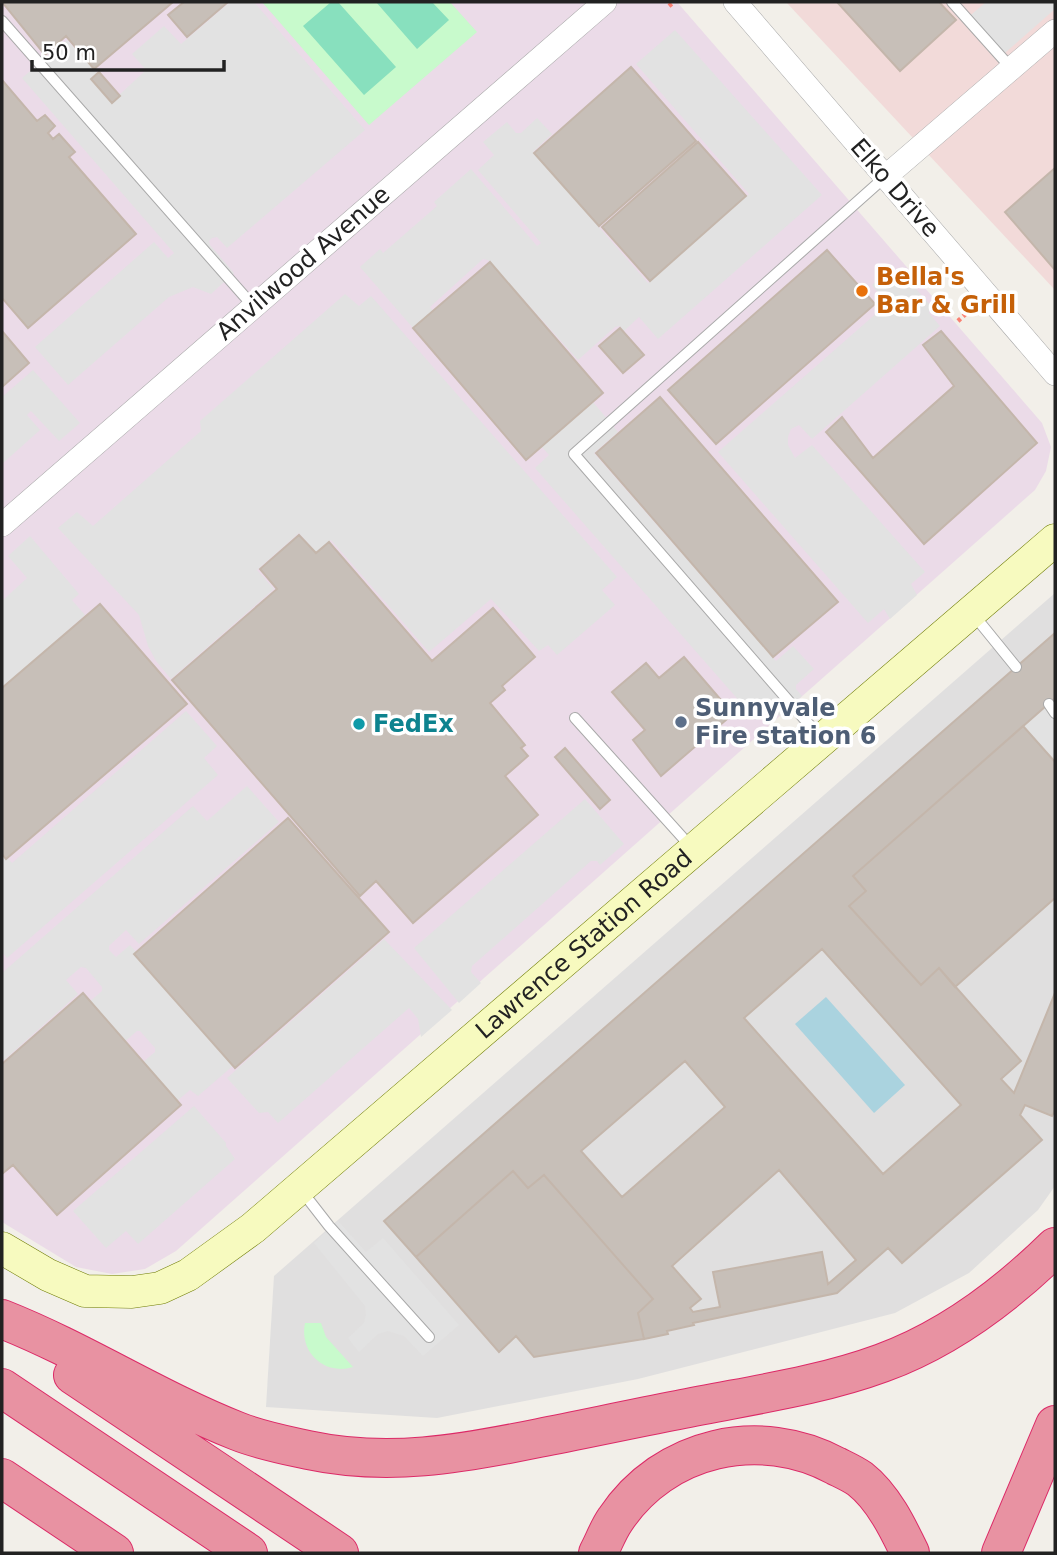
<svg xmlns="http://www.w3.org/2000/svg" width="1057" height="1555" font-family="'DejaVu Sans',sans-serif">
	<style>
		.residential { fill: #e0dfdf }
		.commercial { fill: #f2dad9 }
		.industrial { fill: #ebdbe8 }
		.park { fill: #c8facc }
		.pitch { fill: #88e0be }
		.parking { fill: #e2e2e2 }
		.water { fill: #aad3df }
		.building { fill: #c7bfb8; stroke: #c4b6ab; stroke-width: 2; fill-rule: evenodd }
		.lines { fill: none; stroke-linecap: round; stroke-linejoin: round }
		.lane-casing { stroke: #a9a9a9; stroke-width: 12 }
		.street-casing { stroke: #a9a9a9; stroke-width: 24 }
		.secondary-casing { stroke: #707d05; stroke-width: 33 }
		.highway-casing { stroke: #dc2a67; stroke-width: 40 }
		.path { stroke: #fa8072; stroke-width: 4.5; stroke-dasharray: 3.5 3.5; stroke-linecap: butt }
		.lane { stroke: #fff; stroke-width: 10 }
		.street { stroke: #fff; stroke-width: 23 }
		.secondary { stroke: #f7fabf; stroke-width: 32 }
		.highway { stroke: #e892a2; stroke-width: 38 }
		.food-dot { fill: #e8710a; stroke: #fff; stroke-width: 2.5 }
		.service-dot { fill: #5c6f8a; stroke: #fff; stroke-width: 2.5 }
		.culture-dot { fill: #0f9aa8; stroke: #fff; stroke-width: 2.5 }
		.labels { text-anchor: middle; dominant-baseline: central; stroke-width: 7; stroke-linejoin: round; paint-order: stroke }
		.street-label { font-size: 24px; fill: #222; stroke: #fff }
		.food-label { font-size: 24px; font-weight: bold; fill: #c56008; stroke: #fff; text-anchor: start }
		.service-label { font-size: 24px; font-weight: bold; fill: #4e5e75; stroke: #fff; text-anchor: start }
		.culture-label { font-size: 24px; font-weight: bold; fill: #0d838f; stroke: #fff; text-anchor: start }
	</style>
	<rect width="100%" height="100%" fill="#f2efe9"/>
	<path class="residential" d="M1055 593V1186L1038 1210 969 1273 895 1313 638 1379 437 1418 266 1407 274 1276Z"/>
	<path class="commercial" d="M786 2H1055V290Z"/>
	<path class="industrial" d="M2 2H677L1042 423 1051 447 1046 471 1035 490 176 1251 145 1269 112 1274 76 1267 2 1222Z"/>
	<path class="park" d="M262 2H450L477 32 369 125Z
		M305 1323H321L326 1337 353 1367C324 1376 299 1352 305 1323Z"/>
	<path class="pitch" d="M331 2H338L396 67 364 95 303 26Z
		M376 2H432L449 20 417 49Z"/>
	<path class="parking" d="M230 2H254L365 130 227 248 217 237 212 238 209 241 210 245 234 273 211 294 193 287 169 297 68 385 35 347 154 242 168 258 174 253 22 78 67 40 118 96 146 70 132 54 164 26 181 44Z
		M986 2H1055V9L999 58 965 20Z
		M675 30 822 195 658 339 639 317 624 331 620 326 615 327 578 360 488 260 483 259 430 307 433 311 413 328 360 267 380 249 383 253 437 206 434 202 471 169 537 246 541 243 478 170 494 155 483 142 507 122 516 133H521L537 118 552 134 533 152 648 283 749 194 636 64Z
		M890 269 904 285 911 283 931 306 929 313 940 326 812 439 799 425 791 429 788 437V445L795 458 812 445 925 572 911 584 917 595 890 619 884 609 868 623 718 452 887 304 872 285Z
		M345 294 359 306 371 296 617 577 602 590 615 605 557 655 548 645 539 651 491 599 429 652 331 540 316 552 299 533 257 570 274 589 171 679 156 661 148 646 139 615 58 528 77 512 93 526 201 431 200 421Z
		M33 370 80 423 59 441 31 411 27 415 40 430 2 464V397Z
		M593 402 618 432 594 453 776 661 793 646 814 669 796 685V689L802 696 779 716 772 708 756 720 535 468 549 455 541 446Z
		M30 536 79 594 72 600 85 615 2 689V601L27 578 8 556Z
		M1055 696V759L1053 760 1023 726Z
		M186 711 217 746 204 758 218 775 7 958 2 952V852L12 863Z
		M247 786 279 822 139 944 126 930 109 946V950L116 957 130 945 234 1065 198 1096 190 1090 177 1101 143 1062 155 1052V1048L140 1031H137L123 1043 88 1003 102 991V987L86 968 81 967 66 980 78 994 2 1062V973L193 806 207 821Z
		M585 799 624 844 600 865 597 861H591L472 966 471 972 481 983 459 1003 414 948Z
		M384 939 452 1010 421 1037 418 1019 409 1008 278 1123 268 1112 259 1113 227 1078Z
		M194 1106 226 1143V1146L235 1159 138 1244 126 1231 106 1248 73 1211Z
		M338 1221 366 1252 383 1238 459 1325 423 1356 404 1336 388 1331 378 1334 359 1352 348 1338 364 1323 366 1314 365 1306 314 1243Z"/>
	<path class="water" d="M826 997 905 1085 874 1113 795 1024Z"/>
	<path class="building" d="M2 2H173L94 69 66 36 45 55Z
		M184 2H228L187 37 168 15Z
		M837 2H939L956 20 900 71Z
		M631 67 696 141 599 226 534 153Z
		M99 72 120 96 112 103 91 79Z
		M2 80 37 121 45 115 55 126 48 133 53 139 59 134 75 152 69 157 136 234 28 328 2 298Z
		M698 142 746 196 650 281 602 227Z
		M1055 168V270L1005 212Z
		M827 250 875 304 716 444 668 390Z
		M490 262 603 393 526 460 413 328Z
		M620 328 644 355 623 373 599 346Z
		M2 331 29 363 2 387Z
		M941 331 1037 443 924 544 826 432 842 417 873 458 954 386 923 345Z
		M660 397 838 602 773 657 596 453Z
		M299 535 316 553 329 542 432 661 493 608 535 657 502 686 505 690 490 703 525 745 521 748 528 756 505 776 538 815 413 923 376 881 360 896 172 680 277 589 260 569Z
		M100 604 187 704 6 859 2 854V688Z
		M1055 633V698L853 876 866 891 849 906 921 985 939 968 1021 1061 1001 1079 1014 1093 1055 993V1110L1052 1116 1025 1105 1020 1115 1042 1140 902 1263 888 1248 837 1293 693 1323 694 1325 667 1331 668 1334 644 1339 638 1313 653 1299 544 1175 528 1188 513 1171 416 1257 384 1221ZM822 949 961 1105 883 1174 744 1018ZM685 1061 725 1107 622 1197 581 1151ZM779 1170 856 1260 828 1284 822 1252 713 1272 720 1307 693 1312 690 1308 701 1299 672 1266Z
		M684 657 733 714 661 776 633 740 645 730 612 692 646 663 659 678Z
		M1023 726 1055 762V898L955 987 939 968 921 985 849 906 866 891 853 876Z
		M565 748 610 800 600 809 555 757Z
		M288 818 389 932 235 1068 134 954Z
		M83 993 181 1105 57 1215 13 1165 2 1174V1064Z
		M513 1171 528 1188 544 1175 653 1299 638 1313 644 1339 534 1357 516 1336 499 1352 416 1257Z"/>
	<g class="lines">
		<g class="lane-casing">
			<path id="lane" d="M952 2 1012 69
				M2 21 253 306
				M973 614 1016 667
				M1049 704 1055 713
				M575 718 692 848
				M820 737 574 454 885 177
				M301 1190 329 1226 429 1337"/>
		</g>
		<g class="street-casing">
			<path id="street" d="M735 2 1055 374
				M885 177 1055 31
				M2 525 605 2"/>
		</g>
		<g class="secondary-casing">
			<g id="secondary">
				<path id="s1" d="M2 1248 48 1275 85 1291 132 1292 160 1288 188 1275 253 1228 1055 540"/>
			</g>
		</g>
		<g class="highway-casing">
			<path id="highway" d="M2 1319C83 1351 156 1399 237 1431 259 1440 285 1445 308 1450 387 1467 461 1454 539 1438 585 1429 631 1419 678 1410 745 1396 817 1387 882 1363 948 1339 1006 1295 1055 1247
				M73 1375 339 1553
				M2 1388 248 1553
				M2 1478 114 1553
				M598 1553C604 1542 608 1530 615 1520 664 1446 760 1425 836 1466 844 1470 853 1474 860 1479 883 1497 898 1528 910 1553
				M1001 1553 1055 1425"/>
		</g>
		<path class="path" d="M669 6 674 2
			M958 321 970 310"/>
		<use href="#lane" class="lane"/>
		<use href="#street" class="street"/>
		<use href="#secondary" class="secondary"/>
		<use href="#highway" class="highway"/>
	</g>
	<circle class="food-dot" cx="862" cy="291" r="7"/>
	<circle class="service-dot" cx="681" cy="722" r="7"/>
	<circle class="culture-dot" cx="359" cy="724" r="7"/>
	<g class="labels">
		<g class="street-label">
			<text transform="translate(895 188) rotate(49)">Elko Drive</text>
			<text transform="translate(303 263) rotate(-41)">Anvilwood Avenue</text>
			<text stroke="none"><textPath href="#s1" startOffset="716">Lawrence Station Road</textPath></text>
		</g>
		<g class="food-label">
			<text x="876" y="277">Bella's<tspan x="876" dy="28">Bar &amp; Grill</tspan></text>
		</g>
		<g class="service-label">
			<text x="695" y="708">Sunnyvale<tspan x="695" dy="28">Fire station 6</tspan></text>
		</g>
		<g class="culture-label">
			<text x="373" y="724">FedEx</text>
		</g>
	</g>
	<rect width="1057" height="1555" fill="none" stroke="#222222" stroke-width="7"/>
	<path d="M32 60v10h192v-10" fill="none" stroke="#222222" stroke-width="3.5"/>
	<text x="42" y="60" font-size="21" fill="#222222" stroke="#ffffff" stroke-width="5" paint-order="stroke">50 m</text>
</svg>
